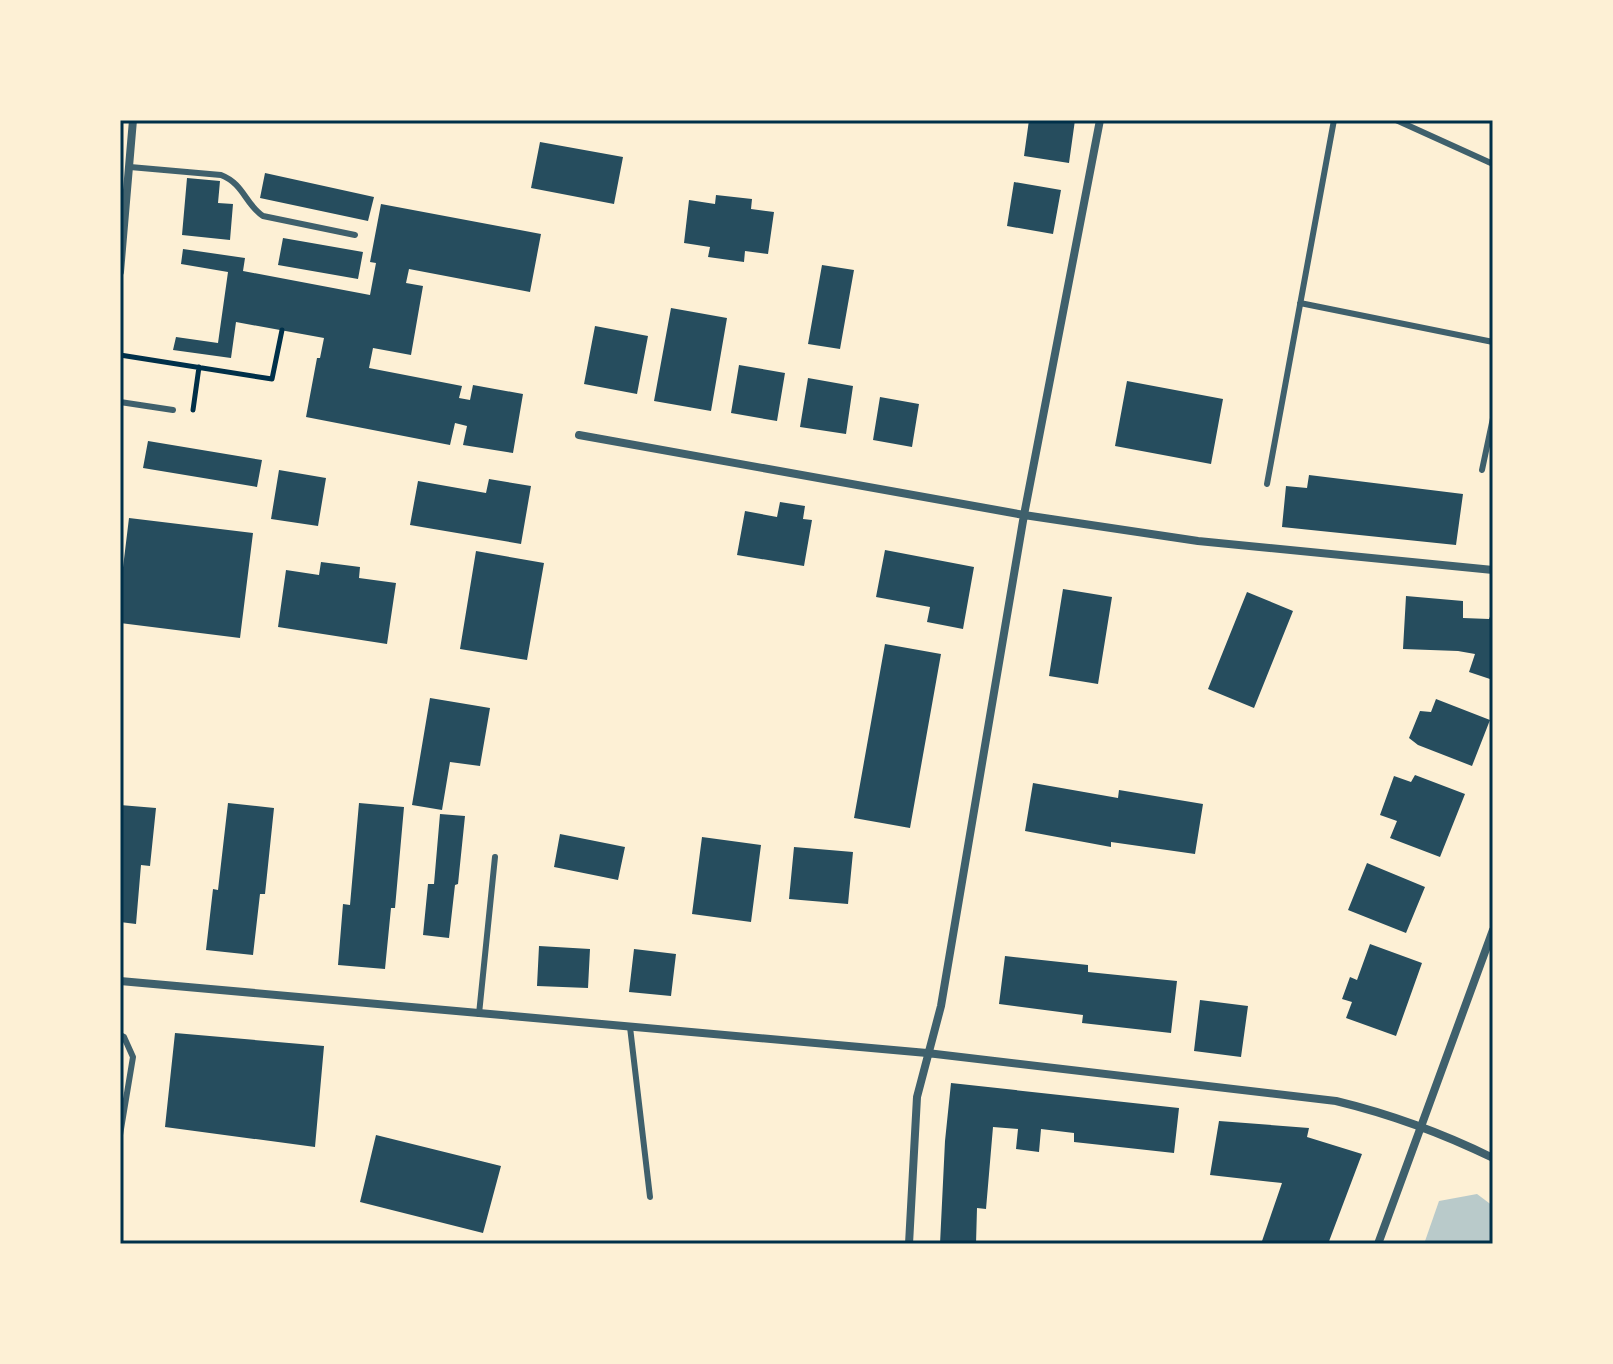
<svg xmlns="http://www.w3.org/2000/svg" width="1613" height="1364" font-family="'Noto Sans',sans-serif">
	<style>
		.green { fill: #b9caca }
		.building { fill: #264d5e }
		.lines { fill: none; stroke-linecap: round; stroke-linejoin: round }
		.path { stroke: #003049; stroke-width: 5 }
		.service { stroke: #3f606c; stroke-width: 6 }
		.minor { stroke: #3f606c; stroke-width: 8 }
		.neatline { fill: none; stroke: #003049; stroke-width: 3 }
	</style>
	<rect width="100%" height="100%" fill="#fdf0d5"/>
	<path class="green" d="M1477 1194 1493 1206V1244H1424L1439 1201Z"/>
	<path class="building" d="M1029 120H1075L1069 163 1024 156Z
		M540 142 623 157 614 204 531 188Z
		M265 173 374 197 368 221 260 198Z
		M187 178 220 181 218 203 233 204 230 240 182 235Z
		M1014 182 1061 190 1053 234 1007 226Z
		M716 195 752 199 751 209 774 212 768 254 745 251 744 262 708 257 710 247 684 243 689 200 715 204Z
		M381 204 541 234 530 292 409 269 406 283 423 286 411 355 373 348 369 368 462 386 459 398 470 400 473 385 523 394 513 453 463 445 467 426 455 423 450 445 306 417 317 358H320L324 338 236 322 231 358 173 350 176 337 218 343 228 272 181 264 183 249 245 258 243 271 370 295 376 263 370 262Z
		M283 238 363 252 358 279 278 265Z
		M822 265 854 270 840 349 808 344Z
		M671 308 727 318 711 411 654 401Z
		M595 326 648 336 637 394 584 384Z
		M739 365 785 373 777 421 731 413Z
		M808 378 853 386 846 434 800 427Z
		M1127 381 1223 399 1211 464 1115 446Z
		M880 397 919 404 912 447 873 440Z
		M148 441 262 460 257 487 143 468Z
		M279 470 326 478 318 526 271 519Z
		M1309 475 1463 494 1456 545 1282 527 1286 486 1307 488Z
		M489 479 531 486 521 544 410 525 418 481 486 493Z
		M780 502 805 506 803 519 812 520 804 566 737 555 745 511 777 517Z
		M129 518 253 533 240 638 120 623V592Z
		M885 550 974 567 963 629 927 622 930 607 876 597Z
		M476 551 544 563 527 660 460 649Z
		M321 562 360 567 359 578 396 583 387 644 278 627 286 570 319 575Z
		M1063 589 1112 597 1098 684 1049 676Z
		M1247 592 1293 611 1254 708 1208 689Z
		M1406 596 1463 601V618L1489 619 1493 610V680L1469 672 1475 654 1458 651 1403 649Z
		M885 644 941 654 910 828 854 818Z
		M430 698 490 708 480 766 450 762 442 810 412 805Z
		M1436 699 1490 720 1472 766 1418 745 1409 738 1420 711 1431 712Z
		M1415 775 1465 794 1440 857 1390 838 1397 821 1380 815 1394 776 1411 782Z
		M1033 783 1118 798 1119 790 1203 804 1195 854 1111 842V847L1025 831Z
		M228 803 274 808 265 894H260L253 955 206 950 213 889 218 890Z
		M359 803 404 807 395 908H391L385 969 338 965 343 904 350 905Z
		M120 805 156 808 150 866 141 865 136 924 120 922Z
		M440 814 465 816 458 884 455 885 449 938 423 935 428 884H434Z
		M560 834 625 847 618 880 554 867Z
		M702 837 761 845 751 922 692 914Z
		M794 847 853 852 848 904 789 899Z
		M1367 863 1425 887 1406 933 1348 910Z
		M1370 944 1422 963 1396 1036 1346 1018 1352 1002 1342 999 1350 977 1357 980Z
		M539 946 590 949 588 988 537 986Z
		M634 949 676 954 671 996 629 992Z
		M1005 956 1088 965V972L1177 981 1171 1033 1082 1023 1083 1015 999 1004Z
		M1200 1000 1248 1006 1241 1057 1194 1051Z
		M175 1033 324 1046 315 1147 165 1127Z
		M951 1083 1179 1108 1174 1153 1074 1142V1133L1041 1129 1039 1152 1016 1149 1018 1129 993 1127 986 1209 977 1208 976 1244H940L945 1141Z
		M1219 1121 1309 1128 1307 1137 1362 1154 1328 1244H1261L1282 1183 1210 1175Z
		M376 1135 501 1166 483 1233 360 1202Z"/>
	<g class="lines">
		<path class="path" d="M120 355 272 379 282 330
			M193 410 199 367"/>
		<path class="service" d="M1396 120 1493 164
			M130 167 221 175C244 184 245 204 263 216L355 235
			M1300 303 1493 342
			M120 402 173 410
			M1482 470 1493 418
			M1267 484 1334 120
			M479 1014 495 857
			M630 1027 650 1197
			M120 1035 124 1037 133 1057 120 1135"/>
		<path class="minor" d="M120 272 133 120
			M579 435 1024 515 1198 541 1493 570
			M120 981 927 1053 1336 1101C1390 1114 1444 1134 1493 1158
			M909 1244 917 1097 941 1006 1024 515 1100 120
			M1378 1244 1493 930"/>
	</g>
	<rect width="1613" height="1364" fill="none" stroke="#fdf0d5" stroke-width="244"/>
	<rect x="122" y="122" width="1369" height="1120" class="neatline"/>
</svg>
